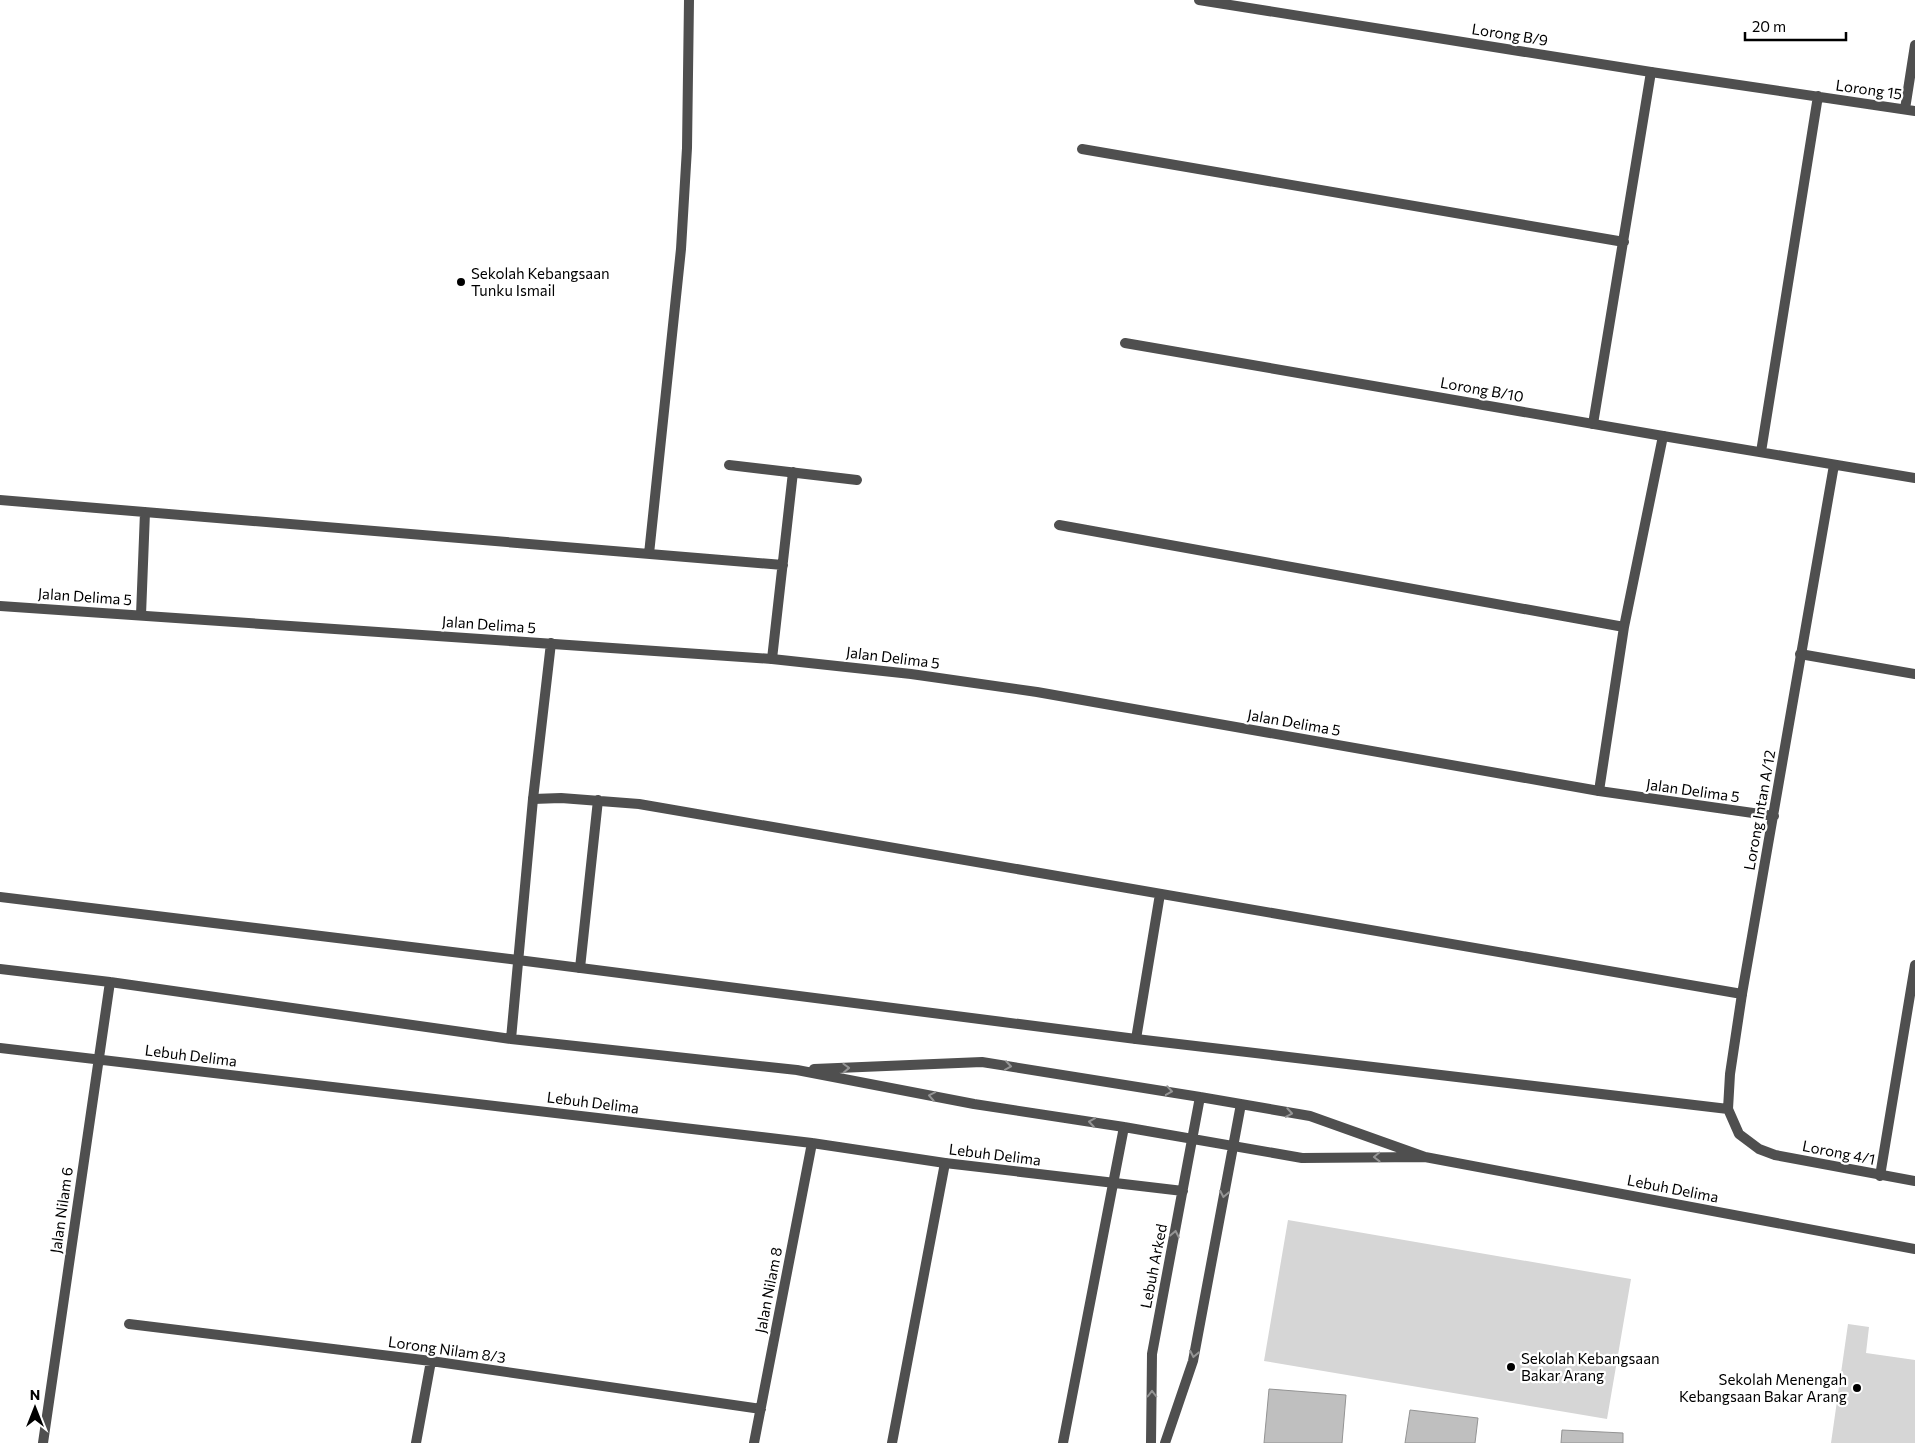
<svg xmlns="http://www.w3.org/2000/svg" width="1915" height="1443" font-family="Commissioner,sans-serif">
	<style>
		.green { fill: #d6d6d6 }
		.building { fill: #bfbfbf; stroke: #939393 }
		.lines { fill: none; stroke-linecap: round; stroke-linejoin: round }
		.lane { stroke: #4f4f4f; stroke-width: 10 }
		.street { stroke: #4f4f4f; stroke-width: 10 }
		.oneway { stroke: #959595 }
		.poi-dot { fill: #000; stroke: #fff; stroke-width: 2 }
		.labels { text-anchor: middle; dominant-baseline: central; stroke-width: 4.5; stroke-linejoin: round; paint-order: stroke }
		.street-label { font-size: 15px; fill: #000; stroke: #fff }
		.poi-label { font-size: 15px; fill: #000; stroke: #fff; text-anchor: start }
	</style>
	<rect width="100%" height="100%" fill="#fff"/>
	<path class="green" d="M1288 1220 1631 1279 1607 1419 1264 1361Z
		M1848 1324 1869 1327 1866 1353 1915 1360V1443H1831Z"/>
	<path class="building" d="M1269 1389 1346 1395 1342 1443H1264Z
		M1410 1410 1478 1418 1475 1443H1405Z
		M1562 1430 1623 1433V1443H1561Z"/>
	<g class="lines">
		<path class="lane" d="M1082 149 1624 242
			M1593 424 1651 72
			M729 465 857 480
			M0 500 783 565
			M1059 525 1624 627
			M649 554 681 249 687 148 689 0
			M141 615 145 512
			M1800 654 1915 674
			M772 659 793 472
			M1599 791 1624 627 1663 436
			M533 799 561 798 639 804 1742 994
			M580 968 598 800
			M1136 1039 1160 894
			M1880 1176 1915 965
			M892 1443 945 1163"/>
		<path class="street" d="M1199 0 1651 72 1915 111
			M1905 109 1915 45
			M1125 343 1663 436 1915 478
			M1761 452 1818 96
			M1834 465 1742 994 1730 1074 1728 1109 1739 1134 1759 1149 1775 1155 1915 1181
			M0 606 772 659 911 674 1037 692 1599 791 1774 816
			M0 897 518 960 1136 1039 1728 1109
			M0 969 110 982 511 1039 797 1070 974 1104 1124 1127 1302 1158 1425 1157
			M511 1039 533 799 551 643
			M0 1048 812 1143 945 1163 1183 1191
			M814 1069 982 1062 1200 1097 1310 1116 1425 1157 1915 1249
			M129 1324 431 1361 761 1409
			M43 1443 110 982
			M416 1443 431 1361
			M754 1443 812 1143
			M1063 1443 1124 1127
			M1151 1443 1152 1354 1200 1097
			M1165 1443 1193 1361 1241 1104"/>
	</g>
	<defs><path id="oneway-chevron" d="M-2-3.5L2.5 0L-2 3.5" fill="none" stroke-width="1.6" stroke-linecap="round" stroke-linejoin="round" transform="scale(1.25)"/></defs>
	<g class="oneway">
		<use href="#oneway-chevron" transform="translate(1008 1066) rotate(9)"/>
		<use href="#oneway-chevron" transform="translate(846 1068) rotate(-2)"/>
		<use href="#oneway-chevron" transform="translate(1169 1091) rotate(9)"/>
		<use href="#oneway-chevron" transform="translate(932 1096) rotate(-169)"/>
		<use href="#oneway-chevron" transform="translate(1289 1113) rotate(10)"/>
		<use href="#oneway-chevron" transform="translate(1092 1122) rotate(-171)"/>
		<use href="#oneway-chevron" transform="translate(1377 1157) rotate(179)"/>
		<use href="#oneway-chevron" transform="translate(1224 1194) rotate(101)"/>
		<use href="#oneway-chevron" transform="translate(1175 1234) rotate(-79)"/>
		<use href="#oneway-chevron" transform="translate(1194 1354) rotate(101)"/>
		<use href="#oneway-chevron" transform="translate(1152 1394) rotate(-90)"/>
	</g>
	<g class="poi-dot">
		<circle cx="461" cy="282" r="5"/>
		<circle cx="1511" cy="1367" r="5"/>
		<circle cx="1857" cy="1388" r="5"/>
	</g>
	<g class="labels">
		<g class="street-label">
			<text transform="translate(1510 34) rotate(9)">Lorong B/9</text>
			<text transform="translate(1869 89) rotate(8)">Lorong 15</text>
			<text transform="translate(1482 389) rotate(10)">Lorong B/10</text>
			<text transform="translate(85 596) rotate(4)">Jalan Delima 5</text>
			<text transform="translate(489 624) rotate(4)">Jalan Delima 5</text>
			<text transform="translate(893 657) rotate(7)">Jalan Delima 5</text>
			<text transform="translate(1294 722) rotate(10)">Jalan Delima 5</text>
			<text transform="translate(1693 790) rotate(8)">Jalan Delima 5</text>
			<text transform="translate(1759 810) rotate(-80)">Lorong Intan A/12</text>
			<text transform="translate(191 1055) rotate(7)">Lebuh Delima</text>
			<text transform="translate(593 1102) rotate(7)">Lebuh Delima</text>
			<text transform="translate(1839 1152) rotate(11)">Lorong 4/1</text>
			<text transform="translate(995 1154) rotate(7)">Lebuh Delima</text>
			<text transform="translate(1673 1188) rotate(11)">Lebuh Delima</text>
			<text transform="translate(61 1210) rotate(-82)">Jalan Nilam 6</text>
			<text transform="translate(1153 1266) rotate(-79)">Lebuh Arked</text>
			<text transform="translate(768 1290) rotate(-79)">Jalan Nilam 8</text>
			<text transform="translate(447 1349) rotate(8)">Lorong Nilam 8/3</text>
		</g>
		<g class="poi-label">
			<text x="471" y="273">Sekolah Kebangsaan<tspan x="471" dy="17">Tunku Ismail</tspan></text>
			<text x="1521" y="1358">Sekolah Kebangsaan<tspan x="1521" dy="17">Bakar Arang</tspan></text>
			<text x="1847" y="1379" text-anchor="end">Sekolah Menengah<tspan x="1847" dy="17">Kebangsaan Bakar Arang</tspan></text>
		</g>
	</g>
	<g transform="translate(35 1408)" stroke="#ffffff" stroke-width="4" paint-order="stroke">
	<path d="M0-4L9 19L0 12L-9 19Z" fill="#000000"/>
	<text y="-8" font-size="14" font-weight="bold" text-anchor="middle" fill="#000000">N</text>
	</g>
	<path d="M1745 32v8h101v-8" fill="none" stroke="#000000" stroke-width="2.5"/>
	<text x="1752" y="32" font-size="15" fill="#000000" stroke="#ffffff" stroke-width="4" paint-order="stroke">20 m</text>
</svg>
